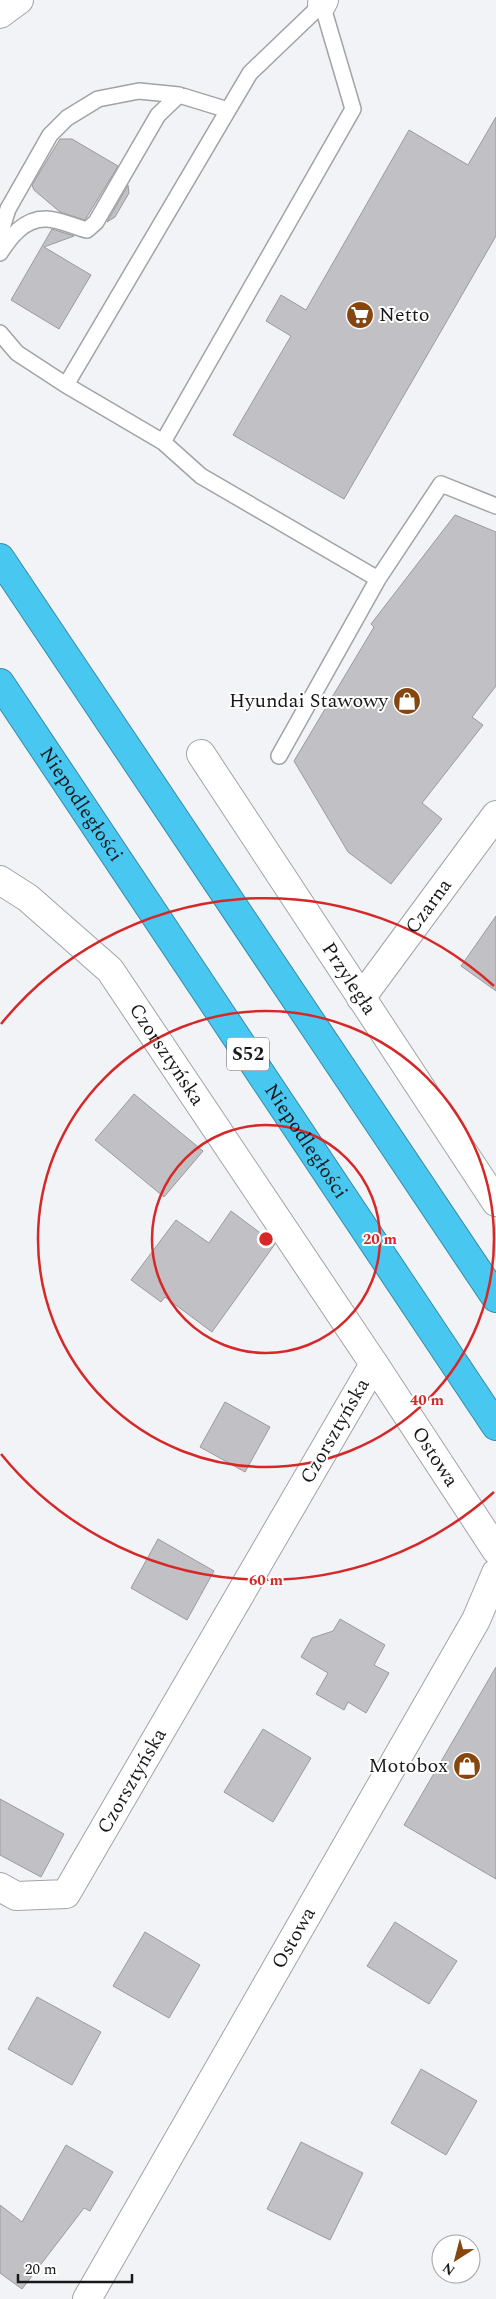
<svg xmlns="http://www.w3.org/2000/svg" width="496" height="2299" font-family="Spectral,serif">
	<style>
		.building { fill: #c1c0c4; stroke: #9b9a9d }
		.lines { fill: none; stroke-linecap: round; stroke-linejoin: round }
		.service-casing { stroke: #a1a3a6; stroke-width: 18 }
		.minor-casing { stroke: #a1a3a6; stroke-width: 30 }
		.tertiary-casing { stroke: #a1a3a6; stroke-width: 30 }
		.motorway-casing { stroke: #388ba6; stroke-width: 30 }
		.service { stroke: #fff; stroke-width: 15 }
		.minor { stroke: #fff; stroke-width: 28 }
		.tertiary { stroke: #fff; stroke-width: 28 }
		.motorway { stroke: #48c8f1; stroke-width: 28 }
		.ring { fill: none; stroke: #d62828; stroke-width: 2.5 }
		.labels { text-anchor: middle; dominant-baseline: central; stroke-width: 4; stroke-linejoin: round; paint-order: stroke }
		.shield { fill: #fff; stroke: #5e5e5f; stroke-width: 1 }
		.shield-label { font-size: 19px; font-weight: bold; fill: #19191b }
		.poi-label { font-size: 20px; fill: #19191b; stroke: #fff; text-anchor: end }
		.street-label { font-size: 20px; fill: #19191b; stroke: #fff }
		.centre { fill: #d62828; stroke: #fff; stroke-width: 2.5 }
		.ring-label { font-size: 15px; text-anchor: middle; font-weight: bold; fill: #d62828; stroke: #fff; stroke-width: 4; stroke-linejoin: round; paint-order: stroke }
	</style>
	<rect width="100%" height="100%" fill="#f1f3f6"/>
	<path class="building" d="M496 117V236L344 499 233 435 291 336 266 321 281 295 306 310 409 130 468 165Z
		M60 139H72L118 166 85 220 60 212 34 190 32 185Z
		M128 185 129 193 115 217 107 222Z
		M52 229 74 236 44 247 91 275 59 329 11 300Z
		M455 515 496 532V686L472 717 483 725 422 803 442 819 391 884 348 852 294 761 374 627 371 624Z
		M496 916V991L461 966Z
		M134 1094 203 1151 164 1197 95 1140Z
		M231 1211 275 1244 212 1332 165 1297 161 1302 131 1280 176 1220 209 1243Z
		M225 1402 270 1427 245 1472 200 1447Z
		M158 1539 214 1571 187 1620 131 1588Z
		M340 1619 385 1645 374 1665 389 1673 366 1713 348 1702 344 1710 316 1694 328 1673 301 1657 312 1638 333 1631Z
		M496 1667V1879L404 1825Z
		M263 1729 311 1758 273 1822 224 1792Z
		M0 1799 64 1834 41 1877 0 1855Z
		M395 1922 457 1961 429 2004 367 1966Z
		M145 1932 200 1965 169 2018 113 1986Z
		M37 1997 101 2032 72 2085 8 2049Z
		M421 2069 477 2101 446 2155 391 2123Z
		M301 2142 363 2173 330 2240 267 2209Z
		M66 2145 113 2172 90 2211 84 2208 22 2289 0 2273V2205L22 2222Z"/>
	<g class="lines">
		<g class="service-casing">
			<path id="service" d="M322 4 353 109 163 442 66 385 250 73Z
				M0 234 8 209 50 135 67 118 98 99 139 91 179 95 228 110
				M0 253C10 237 24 219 45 219 56 218 75 227 87 230L96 222 158 115 179 95
				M0 333 17 353 66 385
				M163 442 201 476 378 579
				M279 756 378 579 441 484 496 506"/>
		</g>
		<g class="minor-casing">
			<g id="minor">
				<path d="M322 4 324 0"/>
				<path id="s1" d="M201 754 496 1202"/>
				<path id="s2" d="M0 880 28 898 110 970 374 1364 66 1894 16 1896 0 1887"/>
				<path id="s3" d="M361 998 496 815"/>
				<path id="s4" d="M374 1364 496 1550"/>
				<path id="s5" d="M87 2299 476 1620 496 1573"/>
			</g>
		</g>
		<g class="tertiary-casing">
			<path id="tertiary" d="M0 14 19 0"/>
		</g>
		<g class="motorway-casing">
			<g id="motorway">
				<path d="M0 558 496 1298"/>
				<path id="s6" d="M0 683 496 1426"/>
			</g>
		</g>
		<use href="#service" class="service"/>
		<use href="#minor" class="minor"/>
		<use href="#tertiary" class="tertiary"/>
		<use href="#motorway" class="motorway"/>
	</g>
	<g class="ring">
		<circle cx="266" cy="1239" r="114"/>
		<circle cx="266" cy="1239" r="228"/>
		<path d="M494 1492A341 341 0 0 1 1 1454M1 1024A341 341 0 0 1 494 986"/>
	</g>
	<defs>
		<g id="supermarket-disc" transform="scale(1.4375)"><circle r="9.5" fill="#86460f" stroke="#fff"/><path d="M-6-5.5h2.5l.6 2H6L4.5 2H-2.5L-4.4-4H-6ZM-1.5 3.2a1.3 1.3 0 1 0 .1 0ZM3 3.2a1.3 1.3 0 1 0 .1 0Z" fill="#fff"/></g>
		<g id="shop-disc" transform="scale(1.4375)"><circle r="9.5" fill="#86460f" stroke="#fff"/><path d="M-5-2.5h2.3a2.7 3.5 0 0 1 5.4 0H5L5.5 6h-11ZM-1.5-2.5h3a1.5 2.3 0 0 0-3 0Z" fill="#fff"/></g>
	</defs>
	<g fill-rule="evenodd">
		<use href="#supermarket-disc" x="360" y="315"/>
		<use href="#shop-disc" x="407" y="701"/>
		<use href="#shop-disc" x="467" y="1766"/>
	</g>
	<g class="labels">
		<rect class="shield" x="227" y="1037.5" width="42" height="33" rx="4"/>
		<g class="shield-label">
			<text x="248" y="1054">S52</text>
		</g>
		<g class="poi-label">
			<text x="379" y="315" text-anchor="start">Netto</text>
			<text x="388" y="701">Hyundai Stawowy</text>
			<text x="448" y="1766">Motobox</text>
		</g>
		<g class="street-label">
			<text stroke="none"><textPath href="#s6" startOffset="146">Niepodległości</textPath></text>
			<text stroke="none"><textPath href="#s3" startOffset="114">Czarna</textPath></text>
			<text stroke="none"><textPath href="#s1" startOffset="269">Przyległa</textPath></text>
			<text stroke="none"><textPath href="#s2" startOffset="244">Czorsztyńska</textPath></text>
			<text stroke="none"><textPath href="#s6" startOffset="551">Niepodległości</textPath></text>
			<text transform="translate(335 1431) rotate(-60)">Czorsztyńska</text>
			<text stroke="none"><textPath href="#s4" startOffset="111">Ostowa</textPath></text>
			<text transform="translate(132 1781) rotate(-60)">Czorsztyńska</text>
			<text stroke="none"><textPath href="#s5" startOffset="416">Ostowa</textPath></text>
		</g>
	</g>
	<circle cx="266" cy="1239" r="8" class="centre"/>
	<g class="ring-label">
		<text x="380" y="1244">20 m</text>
		<text x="427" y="1405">40 m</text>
		<text x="266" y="1585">60 m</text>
	</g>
	<g transform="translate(456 2259) rotate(216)"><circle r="24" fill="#ffffff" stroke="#a3a3a4"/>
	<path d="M0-4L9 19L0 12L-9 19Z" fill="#86460f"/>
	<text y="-8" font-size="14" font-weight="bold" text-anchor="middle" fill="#19191b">N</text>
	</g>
	<path d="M18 2274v8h114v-8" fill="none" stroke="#19191b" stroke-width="2.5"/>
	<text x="25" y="2274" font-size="15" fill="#19191b" stroke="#ffffff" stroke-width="4" paint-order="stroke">20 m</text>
</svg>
